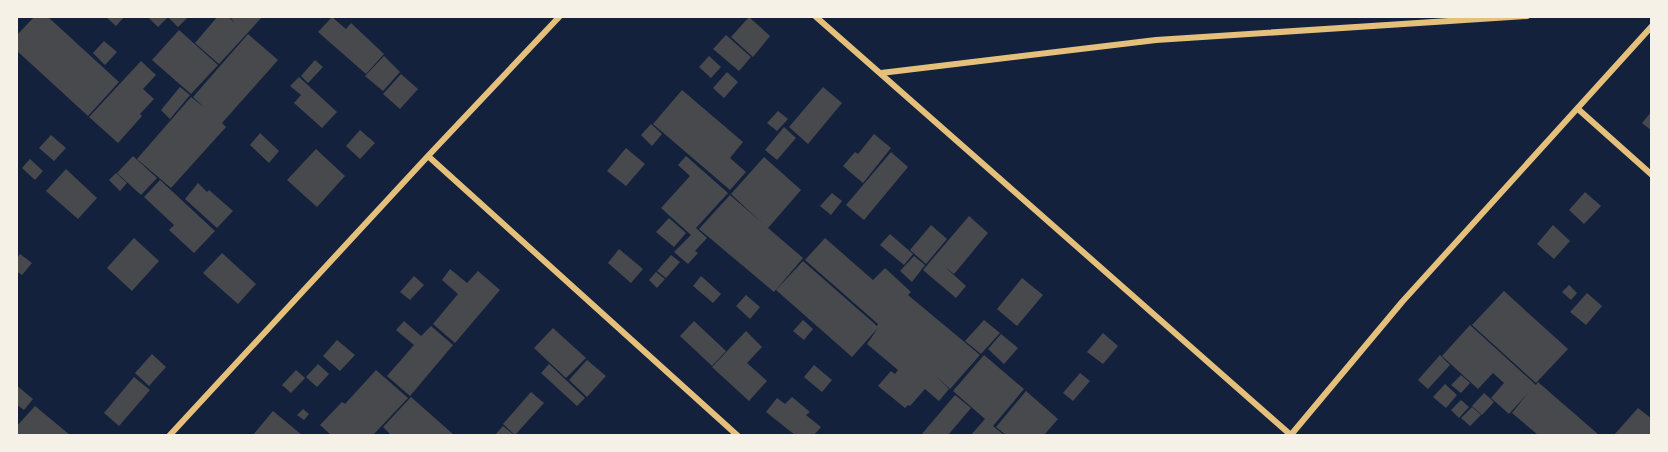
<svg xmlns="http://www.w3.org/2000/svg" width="1668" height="452" font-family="Raleway,sans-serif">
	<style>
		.building { fill: #48494c }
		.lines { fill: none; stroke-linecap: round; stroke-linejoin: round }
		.minor { stroke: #e5c07b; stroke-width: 6 }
	</style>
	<rect width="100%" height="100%" fill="#14213d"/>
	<path class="building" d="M35 16H47L119 82 88 116 16 50V36Z
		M105 16H125L116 26Z
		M147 16H189L178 27 168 17 158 27Z
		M218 16H227L235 23 229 16H263L219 64 195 43Z
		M332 17 346 29 351 23 384 54 366 74 318 32Z
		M749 17 770 36 753 57 731 37Z
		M179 30 218 65 191 94 152 60Z
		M248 34 278 60 222 123 226 127 171 188 137 159 191 97 204 107 193 97Z
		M726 35 751 57 739 71 713 49Z
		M104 41 117 52 105 65 93 53Z
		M384 56 400 72 383 91 365 76Z
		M709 56 721 67 711 78 699 67Z
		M315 60 323 67 308 83 301 76Z
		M141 61 156 75 143 89 154 99 140 114 142 116 118 143 89 117Z
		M727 72 738 82 724 98 713 88Z
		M401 74 418 89 400 109 383 94Z
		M299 77 337 112 322 128 294 103 301 95 290 86Z
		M180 87 190 95 170 119 161 110Z
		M823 87 842 103 808 144 789 127Z
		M682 90 743 142 730 158 746 172 730 190 653 124Z
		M778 111 788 119 777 131 767 123Z
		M1652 111V131L1642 123Z
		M651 124 662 134 652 146 641 135Z
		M784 127 796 138 777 160 765 150Z
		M360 130 375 143 360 159 346 146Z
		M260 133 279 151 269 163 250 145Z
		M874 134 891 148 863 183 843 166 855 152 858 154Z
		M51 135 66 148 54 161 39 148Z
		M626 148 645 164 626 186 607 171Z
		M316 149 345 176 317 207 287 180Z
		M891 152 908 167 864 220 846 205Z
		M133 156 157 178 141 195 117 173Z
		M686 156 728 193 696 228 707 238 695 251 698 253 688 264 674 252 691 235 661 208 690 176 678 165Z
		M764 157 801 190 768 228 803 258 774 292 699 229 730 195 761 222 731 194Z
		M30 159 43 171 35 180 22 168Z
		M66 169 97 198 78 219 46 191Z
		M116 173 127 183 120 191 109 180Z
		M160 180 215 231 194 253 169 230 174 225 144 197Z
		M198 183 207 192 209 190 233 211 217 228 185 199Z
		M1585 192 1601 206 1584 224 1569 210Z
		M832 193 842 201 831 215 820 206Z
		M969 216 988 233 954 274 944 266 966 286 956 298 923 270Z
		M669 218 686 233 674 247 656 232Z
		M931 225 947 239 926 264 910 250Z
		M1553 225 1570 241 1554 259 1537 244Z
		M890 234 913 254 904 265 880 245Z
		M134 238 159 261 132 291 107 268Z
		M825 238 873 280 885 268 911 292 908 295 980 355 950 389 936 376 949 389 939 401 925 389 910 406 908 405 905 408 878 386 891 371 895 374 898 370 867 344 878 328 852 357 776 290 803 261 877 326 878 324 805 260Z
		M619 249 643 269 631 283 608 263Z
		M222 253 256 284 238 304 203 273Z
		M20 254 32 263 22 275 16 271V259Z
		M671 255 680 262 666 278 657 271Z
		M914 256 925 265 912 282 900 271Z
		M450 269 467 283 478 271 500 290 455 343 433 324 458 294 442 280Z
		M656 272 665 279 657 288 649 280Z
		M414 276 424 285 410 300 400 292Z
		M701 276 721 294 713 303 693 286Z
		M1022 278 1043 295 1017 326 997 309Z
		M1569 285 1577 293 1571 300 1562 292Z
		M1504 291 1568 349 1536 383 1472 325Z
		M1587 293 1602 306 1586 325 1570 312Z
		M746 295 760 307 750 319 736 306Z
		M803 320 813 329 804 340 793 331Z
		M984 320 1000 333 981 354 965 341Z
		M404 321 421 336 431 326 453 345 410 396 387 376 414 345 396 330Z
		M694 321 726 351 712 366 680 336Z
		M1470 325 1536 385 1538 382 1599 435H1538L1512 413 1528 393 1509 414 1491 398 1504 383 1493 373 1478 389 1442 356Z
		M553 328 586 358 566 378 534 348Z
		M746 331 762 347 747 363 767 381 749 401 712 367Z
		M1103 333 1118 346 1103 364 1087 352Z
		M1001 334 1018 348 1004 364 988 349Z
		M337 340 355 355 340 371 323 356Z
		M152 354 166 367 149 386 135 373Z
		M984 355 1024 389 993 426 1004 435H971L985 419 953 391Z
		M1440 355 1450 365 1428 389 1418 380Z
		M587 360 606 376 587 397 569 380Z
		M318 364 329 374 317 387 306 377Z
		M549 364 585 398 577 406 541 373Z
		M814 365 832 380 822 392 804 377Z
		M296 370 305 378 291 393 282 385Z
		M376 370 408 398 373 435H331L320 425 342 402 345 404Z
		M1080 373 1090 381 1073 401 1063 393Z
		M1461 375 1470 383 1461 393 1451 385Z
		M134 377 150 390 119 426 104 413Z
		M1445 384 1457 395 1446 408 1433 397Z
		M16 385 33 399 24 410 16 404Z
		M1026 391 1058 419 1044 435H1006L996 427Z
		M531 392 544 403 515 435 503 424Z
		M1484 393 1494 402 1482 415 1472 406Z
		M955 395 971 408 948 435H921Z
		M411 397 454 435H391L383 427Z
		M792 397 810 412 806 415 821 427 814 435H795L766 412 777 398 785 404Z
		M1461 400 1469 407 1459 418 1451 410Z
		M35 406 70 435H16V427Z
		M1472 407 1481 415 1470 426 1461 418Z
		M1638 408 1652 419V435H1614Z
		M303 409 309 414 304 420 297 415Z
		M273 411 302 435H253Z
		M503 426 514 435H495Z"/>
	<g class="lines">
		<path class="minor" d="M815 16 1292 436
			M881 73 1156 40 1527 16
			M1578 109 1652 175
			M428 156 738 436
			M169 436 428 156 560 16
			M1290 436 1402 302 1652 26"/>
	</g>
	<rect width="1668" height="452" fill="none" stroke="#f6f1e7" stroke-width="36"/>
</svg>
